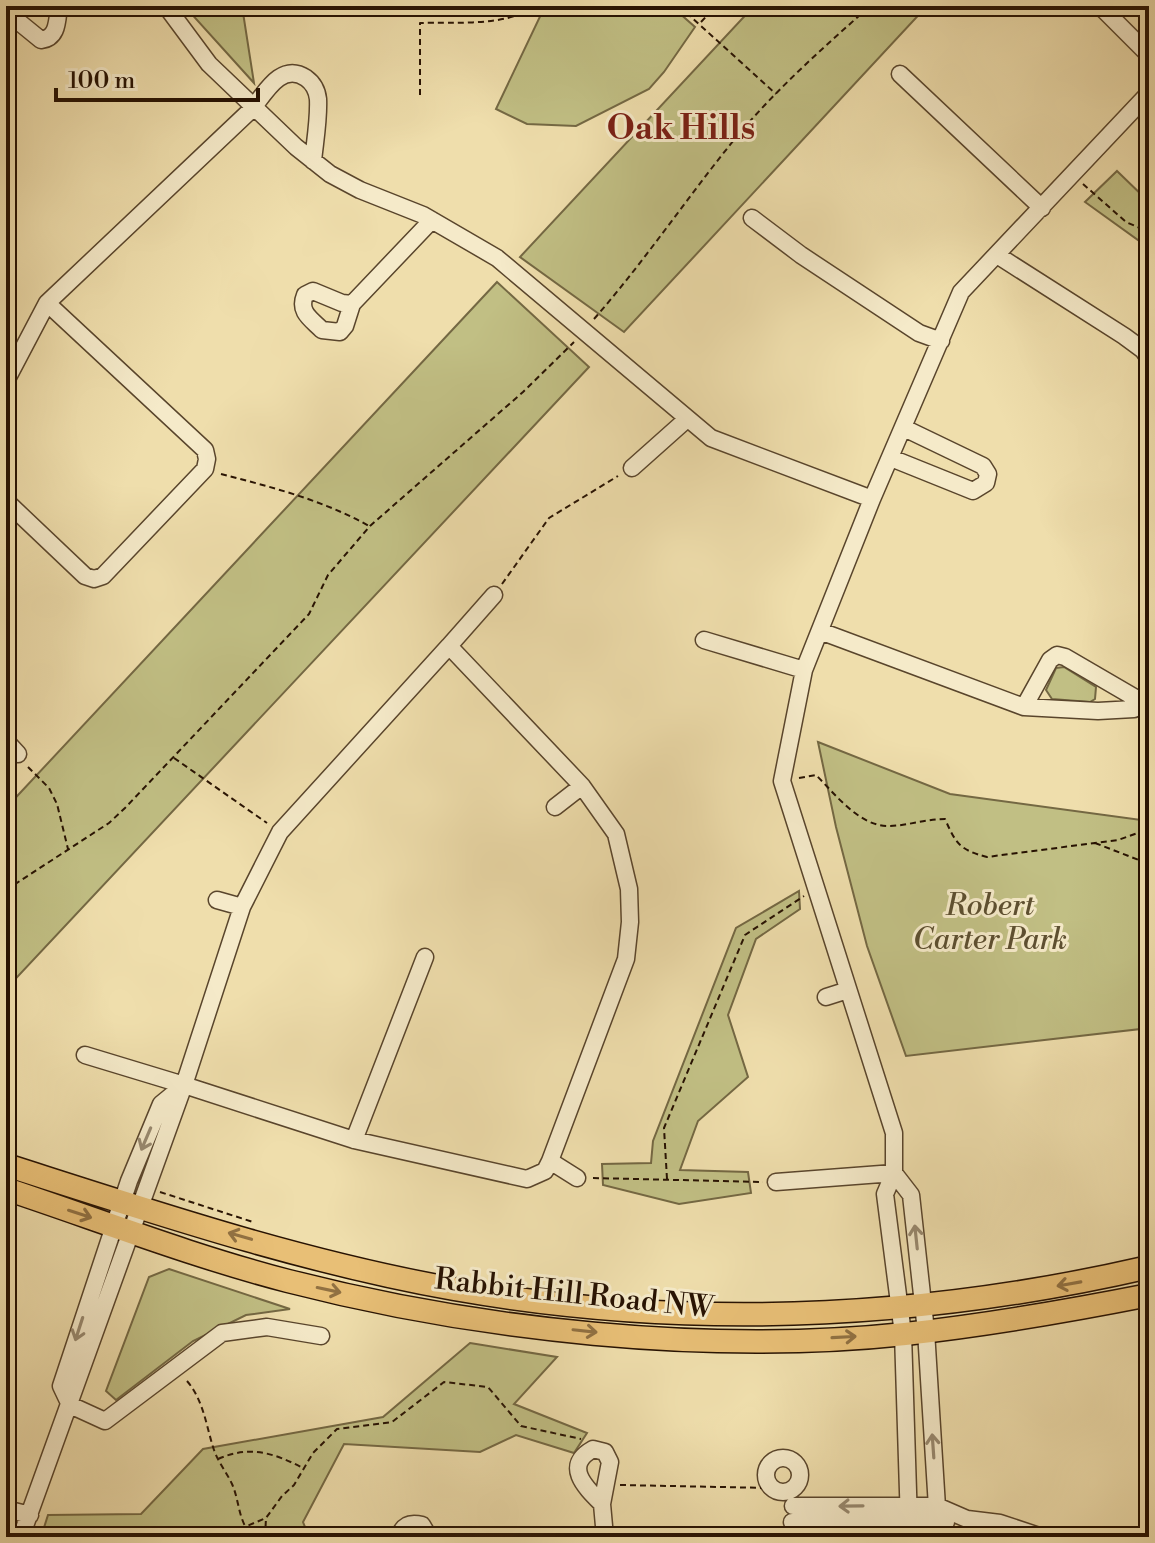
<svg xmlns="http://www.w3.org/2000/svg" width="1155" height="1543" font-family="'Libre Bodoni',serif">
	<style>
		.green { fill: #c1bf84; stroke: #746843; stroke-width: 2 }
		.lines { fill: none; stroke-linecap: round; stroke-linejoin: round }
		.minor-casing { stroke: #59452c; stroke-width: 19 }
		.major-casing { stroke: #271202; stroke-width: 25 }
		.path { stroke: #271202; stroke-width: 2; stroke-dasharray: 6 4; stroke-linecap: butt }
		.minor { stroke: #f5eac9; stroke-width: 16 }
		.major { stroke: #e8bf76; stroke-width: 22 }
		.oneway { stroke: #98896f }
		.oneway2 { stroke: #917142 }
		.labels { text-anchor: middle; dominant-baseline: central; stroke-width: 6; stroke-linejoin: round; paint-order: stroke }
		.park-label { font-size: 30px; font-style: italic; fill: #5d4f30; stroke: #f5eac9 }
		.street-label { font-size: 30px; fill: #271202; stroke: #f5eac9 }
		.quarter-label { font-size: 34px; font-weight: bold; fill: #7a1f14; stroke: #f5eac9 }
	</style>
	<rect width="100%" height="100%" fill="#efdeac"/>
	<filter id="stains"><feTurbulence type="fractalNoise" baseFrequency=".0025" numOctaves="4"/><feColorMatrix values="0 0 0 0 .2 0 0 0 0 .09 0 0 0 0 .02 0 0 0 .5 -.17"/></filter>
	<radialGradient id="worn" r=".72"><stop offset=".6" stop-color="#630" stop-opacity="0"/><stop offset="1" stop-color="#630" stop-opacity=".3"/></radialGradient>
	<path class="green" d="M185 6H242L254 83 187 9Z
		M545 6H657L678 12 695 27 664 72 649 89 576 126 527 124 496 109Z
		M754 6H927L624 332 520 257Z
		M1117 171 1149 202V244L1138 240 1085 202Z
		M497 282 589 367 6 989V808Z
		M1064 667 1096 687 1095 699 1090 702 1052 699 1046 690 1056 668Z
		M818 742 950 794 1141 820 1149 816V847L1145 850 1141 900 1149 919V1028L906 1056 867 946 836 827Z
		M799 891 800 909 756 939 728 1015 748 1077 698 1121 680 1170 748 1172 751 1193 679 1204 603 1185 602 1164 651 1163 653 1141 736 928Z
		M169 1269 290 1309 246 1315 193 1341 116 1400 106 1391 149 1277Z
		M470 1343 557 1357 514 1404 587 1433 574 1453 516 1435 480 1452 344 1444 303 1522 309 1537H41L48 1515 141 1514 203 1449 383 1417Z
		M894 1531 952 1532 991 1537H887L888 1532Z"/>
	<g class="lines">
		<g class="minor-casing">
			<path id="minor" d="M12 6 14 18 41 40C58 38 57 21 59 6
				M166 6 209 64 296 147 330 174 360 190 423 215 497 258 711 438 872 499
				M1100 6 1149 55
				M900 74 1042 208
				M752 218 801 255 919 333 941 341
				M997 255 1124 336 1143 350 1149 359
				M352 304 342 303 313 291 305 295C298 312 311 319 322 330L340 332 345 326 352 304 432 220
				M6 381 47 303 253 108C266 91 282 62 306 78 313 83 317 90 318 99 319 119 315 141 313 161
				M891 458 973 491 986 483 988 474 983 466 904 428
				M632 468 687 419
				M6 501 85 576 94 579 103 576 205 469 207 459 205 450 47 303
				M820 631 1024 707 1098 711 1134 709 1144 703 1149 695
				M704 640 804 670
				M449 646 582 786 616 834 629 889 630 922 626 959 550 1161 545 1171 527 1179 354 1140 184 1085 242 907 280 832Z
				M449 646 494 595
				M1024 707 1050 660 1057 655 1065 657 1144 703
				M6 741 18 754
				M555 807 582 786
				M217 900 242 907
				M826 997 848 990
				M85 1055 184 1085
				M354 1140 425 957
				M550 1161 577 1178
				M894 1173 911 1195 926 1331 938 1523
				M776 1182 894 1173
				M70 1405 61 1386 129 1181 161 1104 183 1086
				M70 1405 105 1421 222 1333 267 1327 321 1336
				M766 1475a17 17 0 1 1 34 0a17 17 0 1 1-34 0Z
				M602 1504C585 1487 563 1466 593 1449L605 1452 610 1462 602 1504 605 1537
				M793 1506H937L967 1519 1000 1523 1042 1537
				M6 1509 30 1515
				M792 1522H946
				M909 1523 903 1334 885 1194 894 1173V1133L782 781 804 670 872 499 961 292 1149 93
				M21 1537 184 1085
				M399 1537C403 1524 410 1522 422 1525L429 1537"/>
		</g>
		<g class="major-casing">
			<path id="major" d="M6 1165C153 1212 302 1262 454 1289 687 1330 919 1320 1149 1267
				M6 1189C99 1220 192 1256 288 1281 478 1330 708 1355 905 1334 987 1325 1068 1311 1149 1295"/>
		</g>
		<path class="path" d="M679 6 776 94
			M701 22 716 6
			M420 95V23C452 22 509 27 534 6
			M1083 184 1126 222 1149 232
			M594 319C644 262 686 199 734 140 774 91 823 48 870 6
			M221 474C271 487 323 500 369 526
			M502 584 549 518 618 476
			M1140 722 1149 825
			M174 758 267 823
			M28 767 49 788 57 804 68 849
			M799 778 816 775C835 794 859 826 888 826 907 826 925 819 945 819 956 844 960 850 987 857L1118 840 1149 829
			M1095 843 1149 864
			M1143 859 1142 843 1148 831
			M6 890 109 823 125 808 309 614 328 575 370 526 523 392 574 342
			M593 1178 763 1182
			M667 1179 664 1128 745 935 804 896
			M160 1192 253 1222
			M187 1381C204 1401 206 1426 214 1450 218 1462 227 1473 232 1484 238 1497 238 1512 245 1526
			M218 1459C250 1445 274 1453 303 1468
			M620 1485 770 1488
			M230 1533 266 1518 282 1496 294 1485 313 1453 337 1429 392 1422 444 1382 488 1387 521 1426 581 1439
			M141 1537 163 1527 187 1528 206 1534 230 1533 244 1537
			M265 1537 266 1518"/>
		<use href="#minor" class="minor"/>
		<use href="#major" class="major"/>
	</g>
	<defs><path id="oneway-shaft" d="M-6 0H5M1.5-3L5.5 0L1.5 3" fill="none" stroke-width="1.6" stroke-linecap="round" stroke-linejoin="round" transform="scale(2)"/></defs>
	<g class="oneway">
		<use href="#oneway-shaft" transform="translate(146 1139) rotate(113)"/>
		<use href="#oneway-shaft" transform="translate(916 1237) rotate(-96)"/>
		<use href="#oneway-shaft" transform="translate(79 1329) rotate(108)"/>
		<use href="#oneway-shaft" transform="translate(933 1446) rotate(-94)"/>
		<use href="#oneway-shaft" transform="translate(851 1506) rotate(179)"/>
	</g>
	<g class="oneway2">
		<use href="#oneway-shaft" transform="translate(80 1214) rotate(18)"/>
		<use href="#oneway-shaft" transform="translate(240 1236) rotate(-164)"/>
		<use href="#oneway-shaft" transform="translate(1069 1284) rotate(170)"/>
		<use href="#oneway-shaft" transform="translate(329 1290) rotate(12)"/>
		<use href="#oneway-shaft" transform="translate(585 1331) rotate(6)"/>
		<use href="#oneway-shaft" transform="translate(844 1337) rotate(-3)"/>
	</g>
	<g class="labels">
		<g class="park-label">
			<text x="990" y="906">Robert<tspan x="990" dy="34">Carter Park</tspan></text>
		</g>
		<g class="street-label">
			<text transform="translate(574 1294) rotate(6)">Rabbit Hill Road NW</text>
		</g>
		<g class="quarter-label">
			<text x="681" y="129">Oak Hills</text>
		</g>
	</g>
	<rect width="1155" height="1543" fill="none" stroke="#efdeac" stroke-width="32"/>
	<rect x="8" y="8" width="1139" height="1527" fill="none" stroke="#271202" stroke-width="4"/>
	<rect x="16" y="16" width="1123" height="1511" fill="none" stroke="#271202" stroke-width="2"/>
	<path d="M56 88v12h202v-12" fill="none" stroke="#271202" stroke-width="4"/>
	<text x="68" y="88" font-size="24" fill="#271202" stroke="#f5eac9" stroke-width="6" paint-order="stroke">100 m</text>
	<rect width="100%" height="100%" filter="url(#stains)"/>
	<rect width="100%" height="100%" fill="url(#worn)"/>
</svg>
